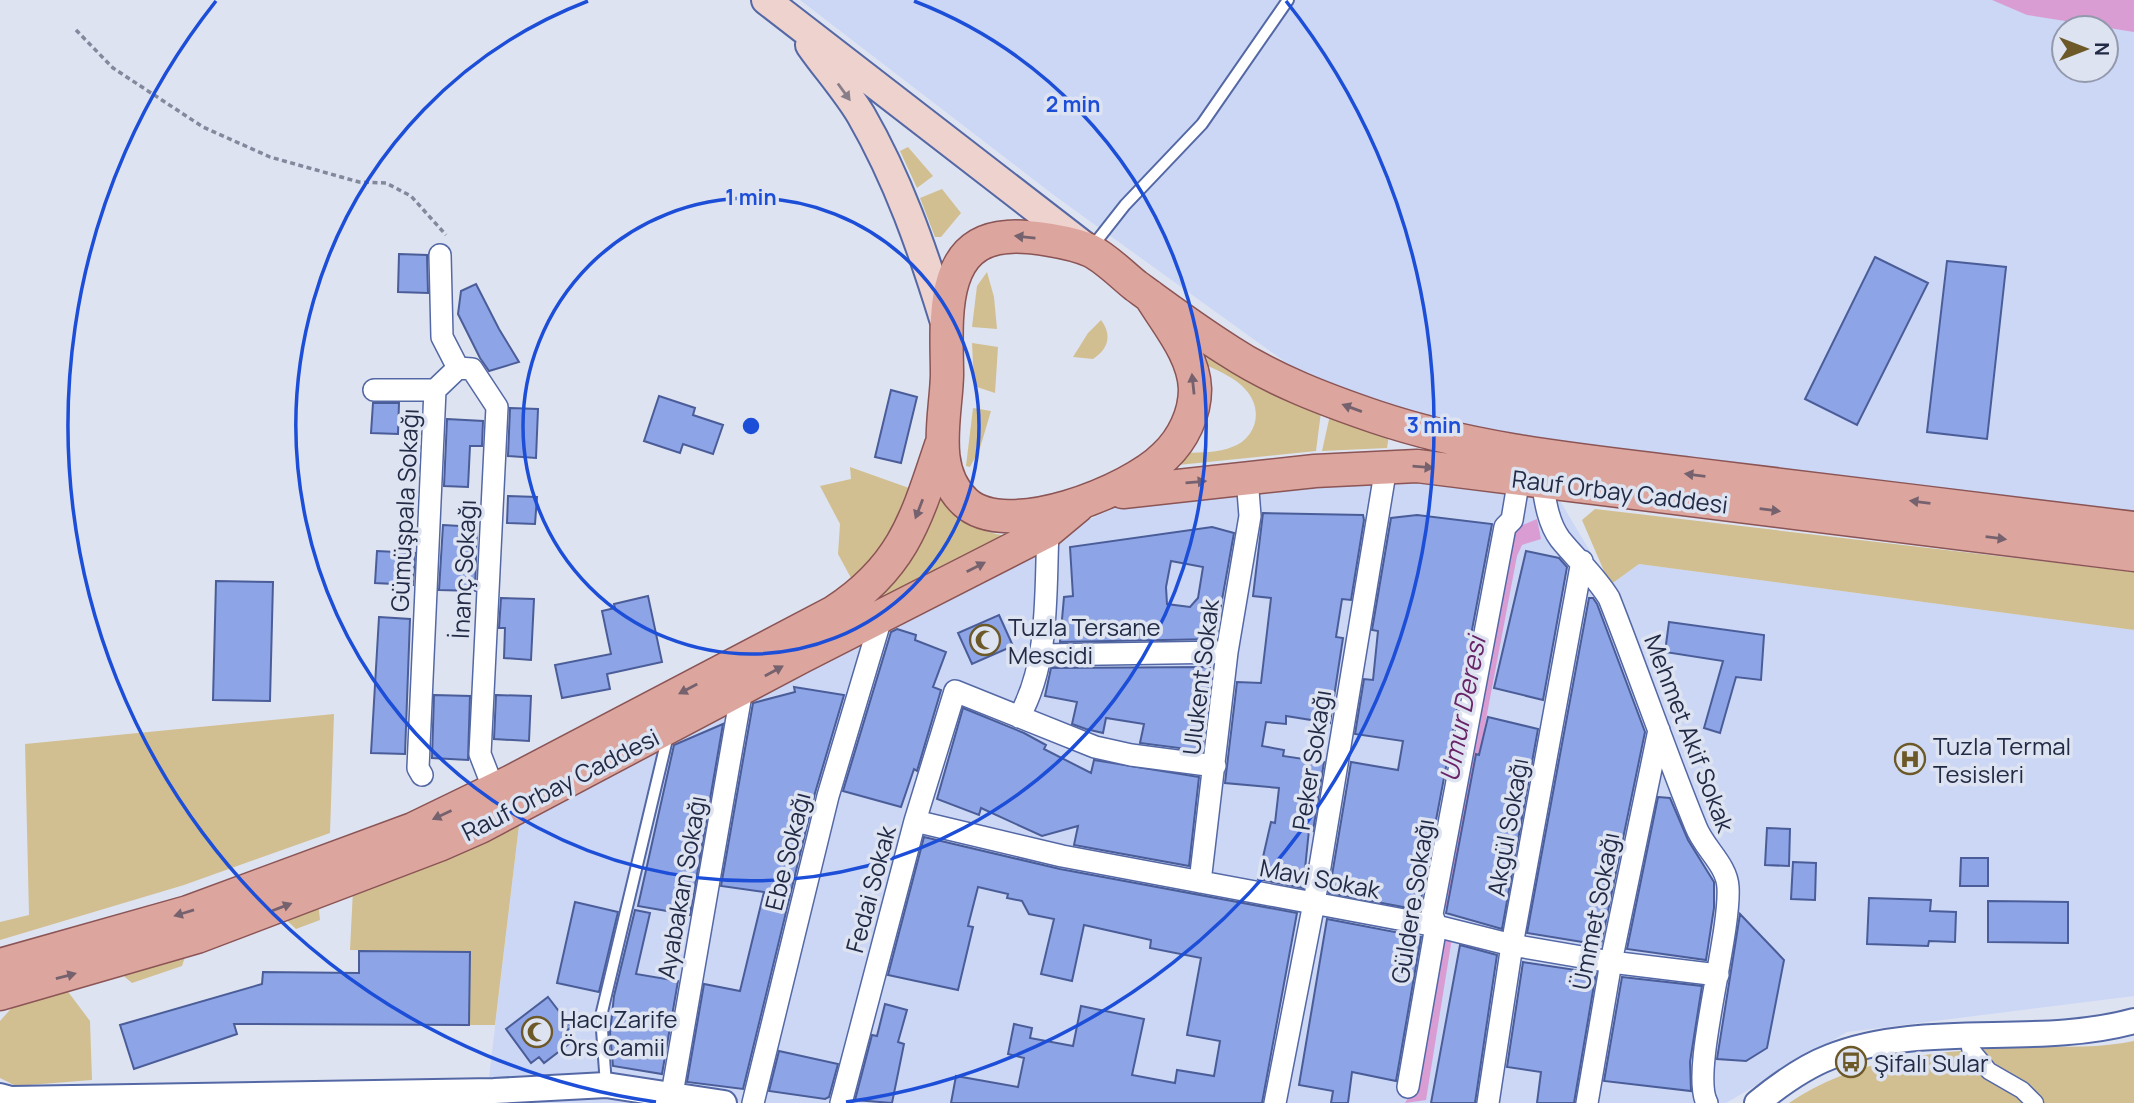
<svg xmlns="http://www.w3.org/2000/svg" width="2134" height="1103" font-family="Manrope,sans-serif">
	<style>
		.built { fill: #cbd7f5; fill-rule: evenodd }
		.green { fill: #d1bf91 }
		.water { fill: #d99dd4 }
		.building { fill: #8da4e6; stroke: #4a5d99; stroke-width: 2; fill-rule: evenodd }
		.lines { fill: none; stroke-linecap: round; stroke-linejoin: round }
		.service-casing { stroke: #5468a6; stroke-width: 14 }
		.pedestrian-casing { stroke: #5468a6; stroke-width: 19 }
		.minor-casing { stroke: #5468a6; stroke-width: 24 }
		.tertiary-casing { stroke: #5468a6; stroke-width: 28 }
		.secondary-casing { stroke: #5468a6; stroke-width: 32 }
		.primary-casing { stroke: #8b5455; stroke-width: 35 }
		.path { stroke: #82899d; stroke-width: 3.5; stroke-dasharray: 5 3.5; stroke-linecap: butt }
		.service { stroke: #fff; stroke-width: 10 }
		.pedestrian { stroke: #fff; stroke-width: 16 }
		.minor { stroke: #fff; stroke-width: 21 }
		.tertiary { stroke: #fff; stroke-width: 24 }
		.secondary { stroke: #edd2ce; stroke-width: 28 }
		.primary { stroke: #dca69e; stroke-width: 32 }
		.oneway { fill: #887e8a }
		.oneway2 { fill: #76626e }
		.ring { fill: none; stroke: #1d4ed8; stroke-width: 3.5 }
		.labels { text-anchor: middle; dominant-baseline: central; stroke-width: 7; stroke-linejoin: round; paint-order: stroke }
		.street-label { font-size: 24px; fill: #222b46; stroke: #dee3f1 }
		.poi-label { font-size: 24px; fill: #222b46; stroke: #dee3f1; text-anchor: start }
		.water-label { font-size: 26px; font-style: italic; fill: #692467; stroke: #dee3f1 }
		.centre { fill: #1d4ed8; stroke: #dee3f1; stroke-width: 3.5 }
		.ring-label { font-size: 21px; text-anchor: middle; font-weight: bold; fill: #1d4ed8; stroke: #dee3f1; stroke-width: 7; stroke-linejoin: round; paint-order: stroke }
	</style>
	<rect width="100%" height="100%" fill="#dee3f1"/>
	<path class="built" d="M800 0H2134V517L2065 511 1436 425 1299 372 1055 196ZM2064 28H2106V70H2064Z
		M1392 479 1556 494 1610 585 1639 564 2134 630V996L1847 1032 1726 1103H486L520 817 1032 546 1123 504Z"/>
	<path class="green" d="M908 147 933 176 917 188 900 151Z
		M942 189 961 213 941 237H935L920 198Z
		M987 272 994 297 997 329 972 327 977 286Z
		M1101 320C1112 334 1109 349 1093 359L1073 357 1088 333Z
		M972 343 998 347 995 393 974 386Z
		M1206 354 1321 412 1316 451 1178 465 1188 453C1202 452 1218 453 1232 447 1257 438 1264 409 1245 389 1235 378 1221 372 1208 366Z
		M973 408 991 411 980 448 970 467 966 466Z
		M1330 415 1389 435 1387 448 1322 451Z
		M850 467 909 488C909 496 909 508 906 515 896 538 873 567 851 578L838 554 840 524 820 486 851 479Z
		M939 485C961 518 969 532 1011 536L872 605 907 563Z
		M1595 509 2134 572V630L1639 564 1610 585 1582 520Z
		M334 714 330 833 184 885 0 940V922L29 915 25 744Z
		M520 817 495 1025H469L470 952 350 950 353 890Z
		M318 901 320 920 296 929 282 916Z
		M187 951 182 966 132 983 119 972Z
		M66 989 90 1021 92 1080 16 1086 0 1078V1021L17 1002Z
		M2134 1041V1103H1789C1853 1059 1930 1052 2005 1048 2048 1045 2092 1050 2134 1041Z"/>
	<path class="water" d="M1992 0H2134V32L2027 15Z
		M1537 519 1541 539 1522 545 1517 556 1450 909 1436 907 1513 529Z
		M1438 936 1452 938 1426 1100 1405 1103 1412 1091Z"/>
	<path class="building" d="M399 254 427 255 428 293 398 292Z
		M1875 257 1928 283 1857 425 1805 399Z
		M1947 261 2006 267 1987 439 1927 432Z
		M476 284 499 329 519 362 489 371 480 358 458 314 461 291Z
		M891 390 917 397 901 463 875 457Z
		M659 396 695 408 693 415 723 425 713 454 683 444 680 453 644 441Z
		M373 403H399L398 434 371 433Z
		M510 408 538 409 536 458 508 456Z
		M447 419 483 421 482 446H470L468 487 444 486Z
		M508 496 537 497 535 524 507 523Z
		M1263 513 1363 515 1364 520 1351 600 1342 599 1336 637 1343 638 1330 723 1286 716V724L1266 722 1262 746 1284 750 1283 756 1324 762 1313 831 1309 830 1303 888 1258 879 1271 822 1275 823 1279 788 1225 783 1237 682 1261 683 1271 598 1253 596Z
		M1417 515 1492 524 1419 910 1329 893 1351 762 1398 770 1403 741 1355 734 1364 679 1373 680 1378 631 1372 630 1391 518Z
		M443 525 477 527 475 591 439 590Z
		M1212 527 1234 533 1215 639 1060 642 1064 597 1073 596 1070 547ZM1171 561 1203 567 1198 598 1190 607 1167 604 1166 587Z
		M377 551 415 553 413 585 375 583Z
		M1526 551 1559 558 1567 567 1543 700 1494 688Z
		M216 581 273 582 270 701 213 700Z
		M648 596 662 662 607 674 610 689 562 698 555 665 611 654 602 611 615 608 614 604Z
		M501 598 534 599 531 660 504 658 505 628H499Z
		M1589 598H1593L1597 604 1645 732 1601 945 1527 933Z
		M999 615 1013 646 972 664 958 633Z
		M379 617 410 619 405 754 371 753Z
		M1669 622 1764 635 1761 680 1736 677 1720 733 1704 728 1723 661 1665 652Z
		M897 629 916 635 915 640 946 652 933 687 941 690 939 697 917 771 914 769 901 807 843 791 891 632Z
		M1210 667 1202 751 1140 743 1144 724 1106 718 1103 733 1086 729 1072 724 1077 702 1045 696 1051 668Z
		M794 687 844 695 815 793 743 1089 687 1082 704 984 740 991 764 892 721 886 753 703 795 692Z
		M434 695 470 696 468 760 432 758Z
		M496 695 531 696 529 741 494 739Z
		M963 708 1024 733 1046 745 1044 749 1091 773 1094 760 1199 777 1189 866 1074 845 1078 826 1042 836 981 808 979 815 937 799Z
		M1488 717 1538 729 1502 929 1446 913 1476 754 1479 755Z
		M723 724 690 915 638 906 674 745Z
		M1658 797 1670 798 1688 840 1714 882V908L1706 960 1627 949Z
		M1767 828 1790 829 1789 866 1765 865Z
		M924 837 1060 869 1297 913 1262 1103H951L956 1076 1018 1087 1024 1058 1008 1054 1014 1024 1032 1028 1030 1038 1073 1046 1081 1006 1144 1019 1132 1075 1175 1083 1177 1070 1214 1076 1220 1041 1187 1035 1201 958 1150 948 1151 940 1084 925 1072 981 1041 974 1054 919 1029 914 1022 901 1007 898 1008 894 978 887 968 926 973 927 958 990 888 975Z
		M1961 858H1988V886H1960Z
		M1793 862 1816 863 1815 900 1791 899Z
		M1869 898 1931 900 1930 911 1956 912 1955 942 1929 941 1928 946 1867 944Z
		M1988 901 2068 902V943L1988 942Z
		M575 902 618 912 599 992 557 983Z
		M635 910 650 913 636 974 678 981 662 1074 613 1066 610 1033 614 996Z
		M1740 914 1784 960 1767 1048 1746 1061 1717 1059Z
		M1327 919 1421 937 1396 1081 1352 1072 1348 1103H1331L1333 1091 1299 1085Z
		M1460 945 1497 955 1475 1103H1431Z
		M359 951 470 952 469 1025 234 1024 237 1034 134 1069 120 1025 262 984 263 972 359 973Z
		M1523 962 1596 973 1574 1103H1537L1541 1072 1507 1067Z
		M1622 977 1702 986 1690 1062 1691 1091 1604 1081Z
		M548 997 571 1027 563 1034 570 1043 544 1063 539 1057 531 1063 506 1029Z
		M885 1004 907 1010 898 1042 904 1044 892 1103 855 1100 872 1035 877 1036Z
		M779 1051 838 1064 829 1097 825 1099 769 1091Z"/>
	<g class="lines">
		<g class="service-casing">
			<path id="service" d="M1092 247 1125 205 1202 124 1288 0
				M606 1085 601 1016 668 735"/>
		</g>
		<g class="pedestrian-casing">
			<path id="pedestrian" d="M1970 1048 1989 1071 2022 1090 2035 1103"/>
		</g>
		<g class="minor-casing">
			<path id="minor" d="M458 368 472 369 497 407 480 754 494 790
				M374 390H435
				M1542 481C1545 500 1548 523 1560 539 1576 559 1595 575 1609 598 1639 674 1665 751 1696 827 1704 848 1727 865 1728 887 1731 936 1690 1072 1707 1103
				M1041 655 1227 652
				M1019 717C1050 662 1045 593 1048 531
				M422 775 418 768 435 390 458 368 442 337 440 255
				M915 821 1062 856 1436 926 1512 945 1611 962 1718 975
				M1200 882 1227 652 1250 516 1247 478
				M1408 1087 1436 926 1432 914 1505 527 1512 520 1519 478
				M672 1094 742 689
				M753 1103 828 796 882 615
				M841 1103 915 821 955 691 1095 747 1131 755 1215 766
				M1275 1103 1314 903 1386 467
				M1488 1103 1512 945 1582 561
				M1587 1103 1611 962 1659 730"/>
		</g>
		<g class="tertiary-casing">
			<path id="tertiary" d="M0 1096 11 1099 494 1091 606 1085 724 1103
				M1757 1103C1779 1085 1804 1067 1830 1057 1922 1020 2037 1048 2134 1021"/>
		</g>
		<g class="secondary-casing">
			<path id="secondary" d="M766 0 1088 249
				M810 45C826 68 846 90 861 115 898 179 922 248 944 319"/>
		</g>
		<g class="primary-casing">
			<path id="primary" d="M1150 296C1167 324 1194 355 1195 389 1195 414 1183 439 1165 456 1131 491 1006 541 965 502 930 469 946 417 947 375 947 325 937 242 1007 237 1028 235 1072 242 1091 251 1107 259 1122 275 1136 286 1166 308 1197 331 1229 351 1273 380 1326 400 1376 417 1477 451 1586 461 1692 474 1839 493 1987 509 2134 528
				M1123 492 1315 471 1417 466 2134 555
				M0 965 188 912 413 829 510 782 834 612C903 567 916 520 941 445
				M0 994 197 937 439 845 480 827 801 657 1048 531 1078 506"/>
		</g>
		<path class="path" d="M76 30 113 68 203 127 270 157 359 182 386 183 411 196 446 235"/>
		<use href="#service" class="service"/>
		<use href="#pedestrian" class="pedestrian"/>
		<use href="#minor" class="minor"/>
		<use href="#tertiary" class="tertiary"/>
		<use href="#secondary" class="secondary"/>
		<use href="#primary" class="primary"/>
	</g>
	<defs><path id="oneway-solid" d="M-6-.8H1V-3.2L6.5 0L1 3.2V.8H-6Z" transform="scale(1.75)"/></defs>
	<use class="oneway" href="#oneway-solid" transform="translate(844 92) rotate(54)"/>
	<g class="oneway2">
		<use href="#oneway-solid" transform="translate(1025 237) rotate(-174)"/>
		<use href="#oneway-solid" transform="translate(1193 384) rotate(-96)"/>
		<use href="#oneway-solid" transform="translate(1352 408) rotate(-160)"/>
		<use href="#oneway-solid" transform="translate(1423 467) rotate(5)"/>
		<use href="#oneway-solid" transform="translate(1695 475) rotate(-173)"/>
		<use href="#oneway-solid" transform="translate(1196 482) rotate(-5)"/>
		<use href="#oneway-solid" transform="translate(1920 502) rotate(-173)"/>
		<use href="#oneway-solid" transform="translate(919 509) rotate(111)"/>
		<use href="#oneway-solid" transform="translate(1770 510) rotate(7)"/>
		<use href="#oneway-solid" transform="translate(1996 538) rotate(7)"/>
		<use href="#oneway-solid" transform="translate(976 567) rotate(-27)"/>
		<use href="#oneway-solid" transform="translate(774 671) rotate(-29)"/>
		<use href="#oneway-solid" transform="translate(688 689) rotate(152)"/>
		<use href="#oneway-solid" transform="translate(442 815) rotate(155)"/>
		<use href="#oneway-solid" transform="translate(282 907) rotate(-21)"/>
		<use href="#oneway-solid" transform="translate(184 913) rotate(163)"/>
		<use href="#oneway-solid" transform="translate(66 976) rotate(-15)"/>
	</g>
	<g class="ring">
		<circle cx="751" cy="426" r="228"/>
		<path d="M914 1A455 455 0 1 1 588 1"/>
		<path d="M656 1102A683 683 0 0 1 216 1M1286 1A683 683 0 0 1 846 1102"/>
	</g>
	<defs>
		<g id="mosque-ring" transform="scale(1.575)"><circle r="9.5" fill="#dee3f1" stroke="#6c5927" stroke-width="1.5"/><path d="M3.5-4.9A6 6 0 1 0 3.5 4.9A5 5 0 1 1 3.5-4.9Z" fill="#6c5927"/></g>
		<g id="hospital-ring" transform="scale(1.575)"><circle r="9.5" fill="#dee3f1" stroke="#6c5927" stroke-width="1.5"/><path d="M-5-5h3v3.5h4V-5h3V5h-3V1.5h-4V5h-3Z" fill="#6c5927"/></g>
		<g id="bus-ring" transform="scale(1.575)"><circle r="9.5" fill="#dee3f1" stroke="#6c5927" stroke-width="1.5"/><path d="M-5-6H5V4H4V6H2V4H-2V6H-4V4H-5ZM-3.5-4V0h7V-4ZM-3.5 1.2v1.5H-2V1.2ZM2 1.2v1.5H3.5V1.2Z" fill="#6c5927"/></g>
	</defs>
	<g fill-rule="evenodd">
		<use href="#mosque-ring" x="985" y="640"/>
		<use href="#hospital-ring" x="1910" y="759"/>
		<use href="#mosque-ring" x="537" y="1032"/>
		<use href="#bus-ring" x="1851" y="1062"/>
	</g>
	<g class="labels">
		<g class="street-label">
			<text transform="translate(1620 491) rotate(7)">Rauf Orbay Caddesi</text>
			<text transform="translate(404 510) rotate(-87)">Gümüşpala Sokağı</text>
			<text transform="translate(463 569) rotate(-87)">İnanç Sokağı</text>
			<text transform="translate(1200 677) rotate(-83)">Ulukent Sokak</text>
			<text transform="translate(1690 733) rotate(69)">Mehmet Akif Sokak</text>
			<text transform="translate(1311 760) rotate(-81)">Peker Sokağı</text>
			<text transform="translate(560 784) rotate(-27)">Rauf Orbay Caddesi</text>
			<text transform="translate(1507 827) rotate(-80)">Akgül Sokağı</text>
			<text transform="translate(787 851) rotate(-76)">Ebe Sokağı</text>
			<text transform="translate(1320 878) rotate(11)">Mavi Sokak</text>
			<text transform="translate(681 887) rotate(-80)">Ayabakan Sokağı</text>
			<text transform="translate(870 889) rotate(-75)">Fedai Sokak</text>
			<text transform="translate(1412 901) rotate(-81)">Güldere Sokağı</text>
			<text transform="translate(1595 911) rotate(-79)">Ümmet Sokağı</text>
		</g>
		<g class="poi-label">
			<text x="1008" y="626">Tuzla Tersane<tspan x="1008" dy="28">Mescidi</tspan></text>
			<text x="1933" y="745">Tuzla Termal<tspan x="1933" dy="28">Tesisleri</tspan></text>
			<text x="560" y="1018">Hacı Zarife<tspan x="560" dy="28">Örs Camii</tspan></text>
			<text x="1874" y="1062">Şifalı Sular</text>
		</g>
		<g class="water-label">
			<text transform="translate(1462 709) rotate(-79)">Umur Deresi</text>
		</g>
	</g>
	<circle cx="751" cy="426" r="10" class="centre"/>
	<g class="ring-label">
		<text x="1073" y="112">2 min</text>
		<text x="751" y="205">1 min</text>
		<text x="1434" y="433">3 min</text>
	</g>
	<g transform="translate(2085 49) rotate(90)"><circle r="33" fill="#dee3f1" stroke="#9399ad" stroke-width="2"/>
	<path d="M0-5L12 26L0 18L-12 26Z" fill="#6c5927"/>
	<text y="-10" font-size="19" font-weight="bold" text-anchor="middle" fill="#222b46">N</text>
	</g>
</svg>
